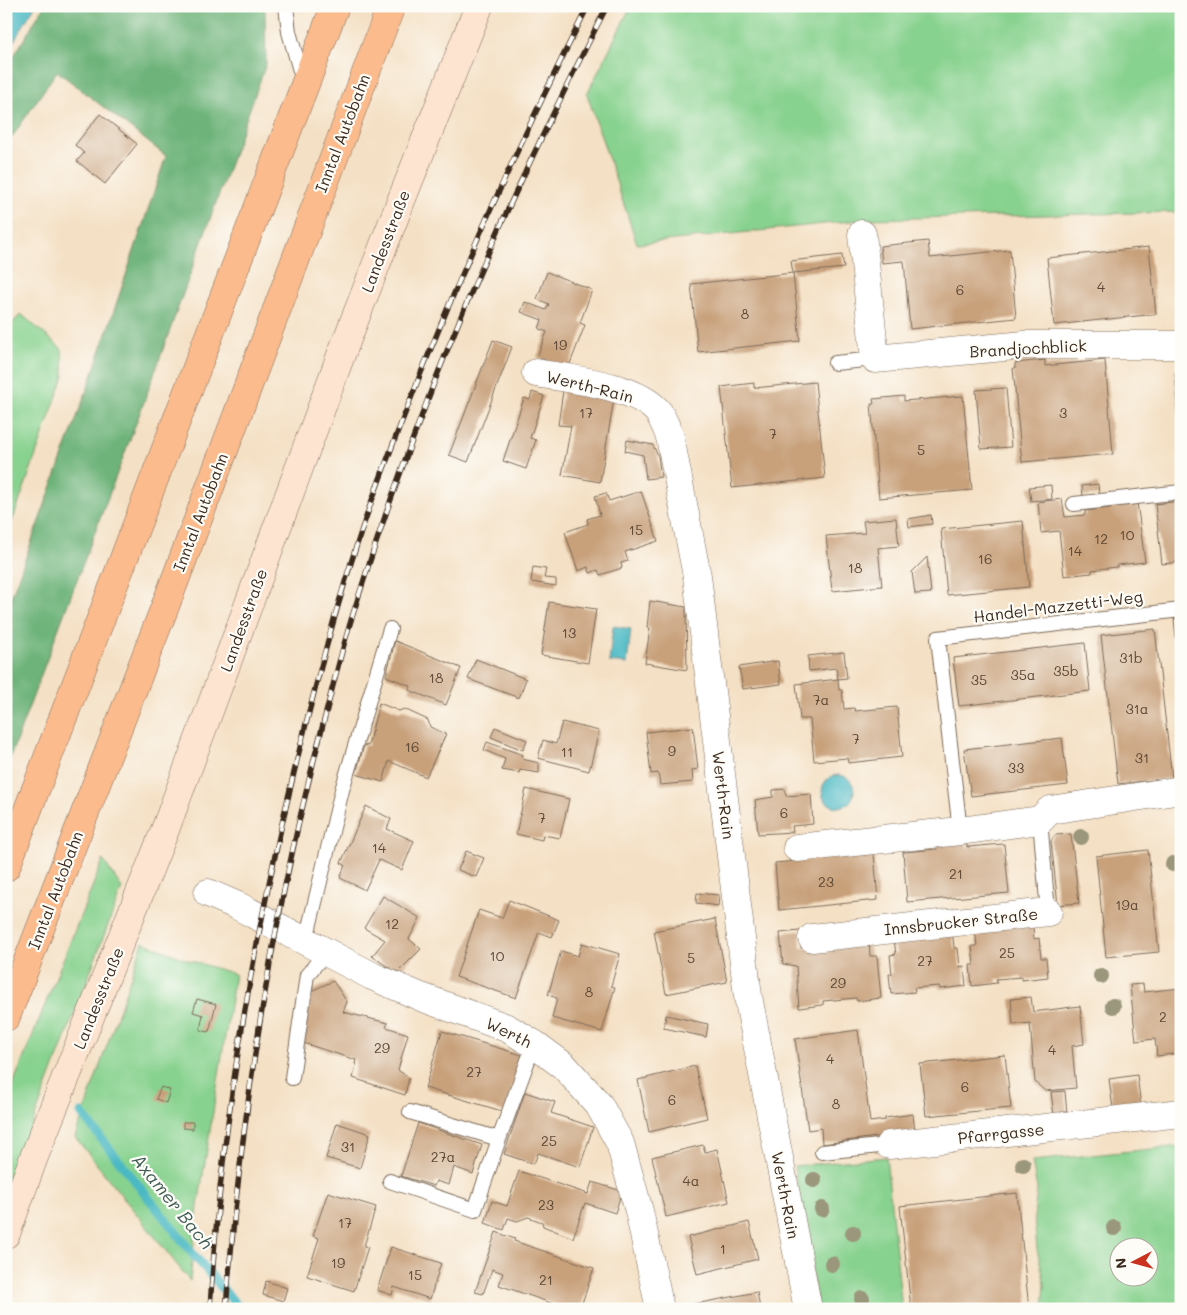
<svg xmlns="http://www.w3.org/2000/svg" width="1187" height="1315" font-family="Mali,sans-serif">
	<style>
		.green { fill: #88d28f; stroke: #627e56; fill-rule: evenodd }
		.forest { fill: #6eb47a; stroke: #546f4c }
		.water { fill: #4bb9c4; stroke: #437271 }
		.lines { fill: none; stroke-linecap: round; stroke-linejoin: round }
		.stream { stroke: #4bb9c4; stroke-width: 9 }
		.building { fill: #c8a07a }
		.lane-casing { stroke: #7c6a58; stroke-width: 16 }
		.street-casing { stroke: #7c6a58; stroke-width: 29 }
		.secondary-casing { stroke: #7c6a58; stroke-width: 29 }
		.highway-casing { stroke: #7c6a58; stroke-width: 29 }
		.lane { stroke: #fff; stroke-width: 14 }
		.street { stroke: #fff; stroke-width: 28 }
		.secondary { stroke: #fde4d1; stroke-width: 28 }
		.highway { stroke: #fbbb8d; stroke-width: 28 }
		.rail-casing { stroke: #3b2a1e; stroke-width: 5.5 }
		.rail { stroke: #fdfcf7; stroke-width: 4; stroke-dasharray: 11; stroke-linecap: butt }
		.tree { fill: #9b977b }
		.labels { text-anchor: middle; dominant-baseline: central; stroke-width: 4.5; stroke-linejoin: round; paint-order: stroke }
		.number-label { font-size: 14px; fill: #5e4835 }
		.street-label { font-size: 16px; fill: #3b2a1e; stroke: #fdfcf7 }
		.water-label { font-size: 18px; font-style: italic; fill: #415c58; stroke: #fdfcf7 }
	</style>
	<rect width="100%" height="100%" fill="#fdfcf7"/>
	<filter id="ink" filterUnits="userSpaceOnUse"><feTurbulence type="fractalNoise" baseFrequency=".02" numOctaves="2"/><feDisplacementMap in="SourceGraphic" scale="10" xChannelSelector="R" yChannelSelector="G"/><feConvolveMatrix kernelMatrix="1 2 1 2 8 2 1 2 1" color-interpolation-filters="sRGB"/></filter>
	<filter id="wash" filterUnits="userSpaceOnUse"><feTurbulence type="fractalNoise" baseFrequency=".0096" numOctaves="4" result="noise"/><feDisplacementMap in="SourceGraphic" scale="20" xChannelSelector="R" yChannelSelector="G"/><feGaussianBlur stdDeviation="1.12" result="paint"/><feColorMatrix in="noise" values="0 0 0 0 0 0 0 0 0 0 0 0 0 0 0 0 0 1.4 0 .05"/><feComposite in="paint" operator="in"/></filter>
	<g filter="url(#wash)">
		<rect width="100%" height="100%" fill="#f4e0c4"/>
		<path class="green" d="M631 6H1181V212L870 219 637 244 587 94Z
			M21 314 62 349 64 376 6 539V330Z
			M103 860 122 888 22 1151 6 1197V1102Z
			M143 942 185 959 235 974 198 1206 190 1281 75 1137Z
			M1181 1146V1309H1043L1045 1284 1037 1249 1034 1217 1037 1189 1032 1161ZM1120 1248H1150V1278H1120Z
			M886 1157 902 1309H818L794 1166Z"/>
		<path class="forest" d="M44 6H265L266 64 144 402 6 768V611L92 376 166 156 57 71 6 146V69Z"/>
		<path class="water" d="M6 6H35L6 54Z
			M613 626 631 629 627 664 609 662Z
			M822 791a16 16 0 1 1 32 0a16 16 0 1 1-32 0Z"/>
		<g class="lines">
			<path class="stream" d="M81 1113 193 1254 240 1309"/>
		</g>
		<g id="blocks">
			<path class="building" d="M100 114 137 144 105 184 77 161 84 153 75 145Z
				M928 241 930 258 1010 250 1016 318 910 329 904 261 882 263 880 246Z
				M1149 247 1156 314 1054 325 1047 258Z
				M842 255 844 268 793 273 791 261Z
				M547 272 592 290 580 323 585 325 568 369 537 357 547 332 539 329 542 320 521 312 525 302 546 310 549 304 537 299Z
				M793 273 800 341 698 352 691 284Z
				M493 340 512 347 468 462 449 455Z
				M1045 360V366L1105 360 1113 454 1022 462 1013 368H1015V363Z
				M1181 366V417L1179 418 1175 372H1178V367Z
				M815 382 825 478 732 488 721 387 754 383V388Z
				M1006 388 1011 447 981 449 976 390Z
				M563 391 614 399 600 482 562 475 571 426 558 425Z
				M532 392 544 396 530 438 536 440 526 469 503 461 524 398 530 400Z
				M904 396V401L963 396 972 490 879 498 871 404H874L873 399Z
				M627 440 653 445 658 456 661 477 646 479 643 455 625 451Z
				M1098 484 1099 495 1083 497 1082 486Z
				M1051 485 1052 499 1031 501 1029 487Z
				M641 491 658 541 625 552 628 561 621 563 622 568 600 575 598 570 590 573 588 567 578 571 565 532 588 524 587 519 600 515 595 496 606 493 609 501Z
				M1062 499 1065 517 1085 515V511L1110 508V506L1137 502 1145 562 1117 565V567L1092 570V573L1064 576 1059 531 1041 533 1038 502Z
				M1181 501V562L1162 564 1155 504Z
				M931 515 932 524 909 527 908 519Z
				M896 518 899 546 878 548 882 586 832 591 826 536 865 533 863 521Z
				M1023 521 1029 587 947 595 941 529Z
				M927 557 931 593 915 594 912 572Z
				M533 567 546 569 544 578 556 579V586L531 582Z
				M650 601 686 607 687 670 645 663 650 628 647 627Z
				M549 602 596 609 588 663 541 655Z
				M1181 618V646H1177L1174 619Z
				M1155 629 1172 778 1118 784 1101 635Z
				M395 641 461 668 446 705 409 690 411 686 386 676Z
				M1085 643 1090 691 959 706 953 658Z
				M844 652 847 678 838 679 836 668 809 671 808 656Z
				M476 659 526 679 519 698 468 679Z
				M778 661 781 684 743 689 739 667Z
				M838 679 839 690H842L844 709 854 708 855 711 897 707 902 757 848 763 847 758 814 761 810 719H800L796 684Z
				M379 703 399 711 404 709 428 720 430 727 446 734 426 777 389 761 383 782 356 774 364 745 368 746Z
				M562 722 599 731 589 771 538 758 543 740 556 744Z
				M495 727 527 740 523 750 491 737Z
				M693 727 698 769 692 770 693 782 660 785 658 773 651 774 646 732Z
				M1062 738 1068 785 971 796 964 749Z
				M487 742 523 755 522 759 539 763V773L520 770 519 773 502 770 505 759 484 750Z
				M526 789 569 799 560 838 543 835 542 840 516 834Z
				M785 789 786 796 811 794 813 824 792 826 793 832 758 834 755 800 773 797V790Z
				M366 806 391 819 387 829 414 841 402 870 379 860 365 890 340 878 345 865 341 863Z
				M1071 834 1079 903 1058 905 1051 841 1055 835Z
				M966 841 967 847 1004 844 1009 893 907 902 903 852 937 849V843Z
				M1148 850 1159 952 1106 957 1096 856Z
				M466 851 484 858 476 877 458 870Z
				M874 854 878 900 779 910 775 863Z
				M697 893 719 895 718 906 696 903Z
				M383 896 420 918 409 939 421 949 397 973 372 956 385 940 364 928Z
				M509 900 559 920 552 937 539 932 516 998 456 977 479 910 502 918Z
				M1032 916 1034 939 1039 938 1041 958H1046L1048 977 1022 980V977L996 979 997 983 972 986 970 965H974L972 946H977L974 923Z
				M715 919 727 982 666 994 654 931Z
				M952 926 954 948H958L960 967 964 966 966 986 940 989 939 986 914 988 915 992 891 994 889 974H892L890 955 896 954 893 932Z
				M800 931 801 948 834 945 869 939 870 956H877L881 998 857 1001 856 998 823 1001V1005L799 1008 796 966 783 964 780 933Z
				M582 943 620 954 611 986 615 987 602 1032 552 1018 557 998 548 995 561 951 578 956Z
				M333 981 347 1002 343 1012 388 1023 386 1027 408 1034 398 1070 409 1078 405 1095 353 1078 356 1065 355 1064 356 1060 303 1043 311 991Z
				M1143 984 1144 992 1181 988V1053L1157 1056 1155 1039 1136 1041 1130 985Z
				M1031 997 1033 1012 1080 1006 1084 1044 1072 1046 1076 1088 1045 1091 1035 1082 1030 1023 1013 1025 1011 999Z
				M197 999 216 1004 209 1032 200 1030 203 1015 193 1012Z
				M666 1015 708 1024 706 1037 664 1028Z
				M858 1030 870 1122 885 1120V1118L913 1114 915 1132 822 1144 821 1128 808 1130 795 1039Z
				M442 1031 522 1055 505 1112 425 1088Z
				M1005 1055 1011 1108 926 1116 920 1064Z
				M695 1066 707 1118 649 1132 638 1080Z
				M1137 1075 1141 1106 1113 1109 1109 1079Z
				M161 1087 170 1090 166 1103 156 1099Z
				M1065 1091 1067 1114 1054 1116 1051 1092Z
				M525 1092 555 1102 551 1113 593 1127 580 1167 538 1153 534 1164 504 1154Z
				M183 1122H193V1129L183 1128Z
				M337 1123 370 1134 360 1168 326 1158Z
				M418 1123 482 1145 473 1174 454 1167 449 1185 436 1181 434 1186 401 1176Z
				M703 1145 705 1152 717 1149 729 1202 666 1217 652 1157Z
				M519 1171 588 1194 592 1182 622 1191 615 1213 585 1203 573 1238 543 1226 542 1222 528 1217 517 1221 508 1218 504 1230 485 1223 492 1201 507 1206Z
				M328 1192 376 1207 364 1246 368 1247 354 1291 307 1276 319 1238 313 1236Z
				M1017 1193 1029 1309H911L900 1206Z
				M749 1222 758 1259 697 1274 688 1237Z
				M496 1232 515 1239 514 1241 594 1268 580 1309H568L499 1285 503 1273 492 1269 483 1294 475 1292Z
				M391 1247 441 1263 430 1299 394 1287 392 1295 377 1290Z
				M266 1281 287 1288 283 1301 263 1295Z
				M757 1292 760 1309H696L695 1304Z"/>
		</g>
	</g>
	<g filter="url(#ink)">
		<use href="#blocks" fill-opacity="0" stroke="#7c6a58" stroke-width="1"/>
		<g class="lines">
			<g class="lane-casing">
				<path id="lane" d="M286 6 289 32 303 81
					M835 363 875 359
					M1074 504 1181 492
					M1040 820 1048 912
					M960 831 938 638 1181 610
					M306 940 342 790 390 629
					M292 1078 307 975 326 952
					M410 1112 499 1139 534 1044
					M822 1152 889 1145
					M390 1181 475 1210 499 1139"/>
			</g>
			<g class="street-casing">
				<path id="street" d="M862 234 875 359 1025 345H1181
					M536 373C569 379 638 385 659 413 664 421 667 429 670 437L697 576 748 996 808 1309
					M797 848 960 831 1040 820 1050 810 1175 791 1181 789
					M208 893 238 906 372 976 421 997 507 1028 534 1044 564 1066 599 1105 620 1143 639 1211 660 1309
					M812 938 1048 912
					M889 1145 1181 1113"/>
			</g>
			<g class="secondary-casing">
				<path id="secondary" d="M6 1234 34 1157 165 830 341 355 397 211 479 6"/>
			</g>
			<g class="highway-casing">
				<path id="highway" d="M6 867 335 6
					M6 1017 171 591 391 6"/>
			</g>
			<use href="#lane" class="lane"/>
			<use href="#street" class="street"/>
			<use href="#secondary" class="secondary"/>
			<use href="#highway" class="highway"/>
			<g class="rail-casing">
				<path id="rail" d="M210 1309C221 1124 253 940 297 760 318 674 341 587 371 503 433 333 506 168 588 6
					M226 1309C241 1115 270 928 319 740 330 698 340 655 353 614 399 466 456 319 522 179 549 121 578 63 607 6"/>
			</g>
			<use href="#rail" class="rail"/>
		</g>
		<g class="tree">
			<circle cx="1081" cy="837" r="8"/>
			<circle cx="1173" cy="864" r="8"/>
			<circle cx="1101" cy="976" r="8"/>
			<circle cx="1113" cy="1006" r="8"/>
			<circle cx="1023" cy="1165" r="8"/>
			<circle cx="814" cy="1180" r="8"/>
			<circle cx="822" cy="1209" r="8"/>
			<circle cx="1114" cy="1228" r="8"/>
			<circle cx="853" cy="1233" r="8"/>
			<circle cx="832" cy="1264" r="8"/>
			<circle cx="862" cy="1299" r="8"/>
		</g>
	</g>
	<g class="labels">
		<g class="number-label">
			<text x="1101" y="286">4</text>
			<text x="960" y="289">6</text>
			<text x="745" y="313">8</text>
			<text x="560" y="344">19</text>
			<text x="586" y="412">17</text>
			<text x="1063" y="412">3</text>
			<text x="773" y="433">7</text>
			<text x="921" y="449">5</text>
			<text x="636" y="529">15</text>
			<text x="1127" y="534">10</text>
			<text x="1101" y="538">12</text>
			<text x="1075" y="550">14</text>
			<text x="985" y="558">16</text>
			<text x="855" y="567">18</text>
			<text x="569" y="632">13</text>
			<text x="1131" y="657">31b</text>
			<text x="1066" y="670">35b</text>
			<text x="1023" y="674">35a</text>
			<text x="436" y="677">18</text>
			<text x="979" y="679">35</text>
			<text x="821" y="699">7a</text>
			<text x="1137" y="708">31a</text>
			<text x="856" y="738">7</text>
			<text x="412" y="746">16</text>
			<text x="672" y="750">9</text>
			<text x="567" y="751">11</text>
			<text x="1142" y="757">31</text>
			<text x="1016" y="767">33</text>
			<text x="784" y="812">6</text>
			<text x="542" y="817">7</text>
			<text x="379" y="847">14</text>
			<text x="956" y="873">21</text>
			<text x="826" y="881">23</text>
			<text x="1127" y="904">19a</text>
			<text x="392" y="923">12</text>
			<text x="1007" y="952">25</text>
			<text x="497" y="955">10</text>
			<text x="691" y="957">5</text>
			<text x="925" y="960">27</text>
			<text x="838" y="982">29</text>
			<text x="589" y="991">8</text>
			<text x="1163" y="1016">2</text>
			<text x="382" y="1047">29</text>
			<text x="1052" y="1049">4</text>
			<text x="830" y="1058">4</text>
			<text x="474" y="1071">27</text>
			<text x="965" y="1086">6</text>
			<text x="672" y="1099">6</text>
			<text x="836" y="1103">8</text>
			<text x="549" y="1140">25</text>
			<text x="348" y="1146">31</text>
			<text x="443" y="1156">27a</text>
			<text x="691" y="1180">4a</text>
			<text x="546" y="1204">23</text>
			<text x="345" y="1222">17</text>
			<text x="723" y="1248">1</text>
			<text x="338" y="1262">19</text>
			<text x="415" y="1274">15</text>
			<text x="546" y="1279">21</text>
		</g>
		<g class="street-label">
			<text transform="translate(342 133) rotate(-69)">Inntal Autobahn</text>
			<text transform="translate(385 241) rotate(-69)">Landesstraße</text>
			<text transform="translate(1028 348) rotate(-3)">Brandjochblick</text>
			<text transform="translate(590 386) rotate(14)">Werth-Rain</text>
			<text transform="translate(200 512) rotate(-69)">Inntal Autobahn</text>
			<text transform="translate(1058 606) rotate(-7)">Handel-Mazzetti-Weg</text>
			<text transform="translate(243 620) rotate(-70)">Landesstraße</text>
			<text transform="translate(724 795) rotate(83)">Werth-Rain</text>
			<text transform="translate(55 890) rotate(-69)">Inntal Autobahn</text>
			<text transform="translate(961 921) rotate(-6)">Innsbrucker Straße</text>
			<text transform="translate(98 998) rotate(-68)">Landesstraße</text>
			<text transform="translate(509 1032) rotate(26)">Werth</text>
			<text transform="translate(1001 1133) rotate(-6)">Pfarrgasse</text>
			<text transform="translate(786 1195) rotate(79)">Werth-Rain</text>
		</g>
		<g class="water-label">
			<text transform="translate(173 1201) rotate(51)">Axamer Bach</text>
		</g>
	</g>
	<rect width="1187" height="1315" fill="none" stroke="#fdfcf7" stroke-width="25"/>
	<g transform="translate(1134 1262) rotate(264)"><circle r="24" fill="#fdfcf7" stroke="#afa8a0"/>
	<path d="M0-4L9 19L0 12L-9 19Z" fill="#c8321e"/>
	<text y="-8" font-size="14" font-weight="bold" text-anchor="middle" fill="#3b2a1e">N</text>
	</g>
</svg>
